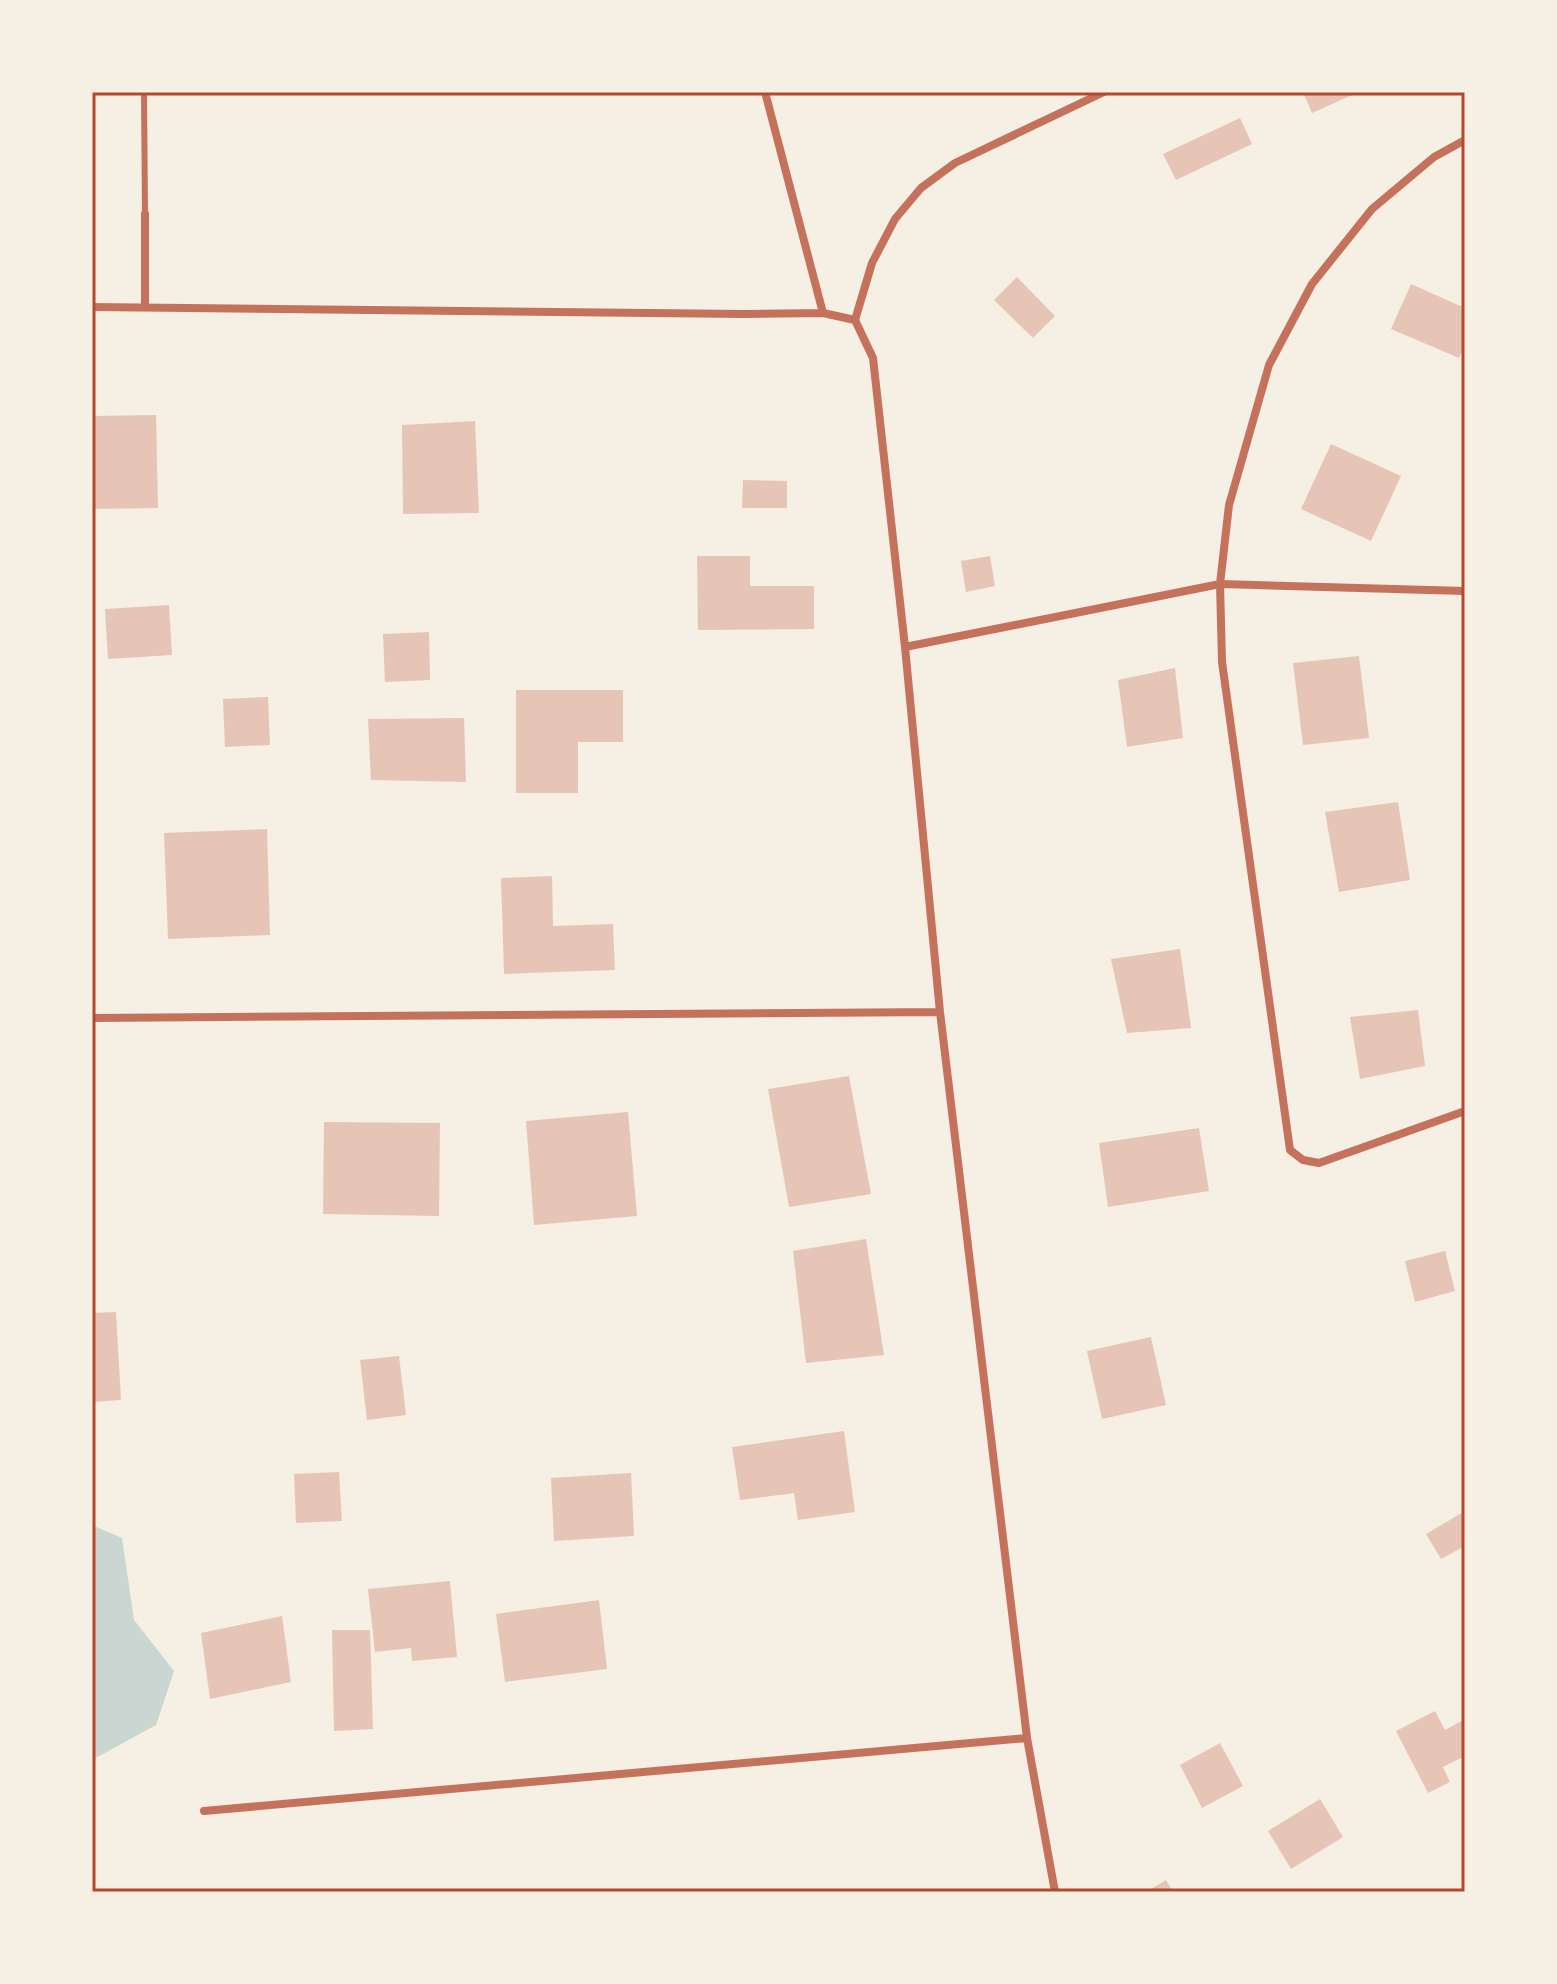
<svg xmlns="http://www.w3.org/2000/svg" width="1557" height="1984" font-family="'Noto Sans',sans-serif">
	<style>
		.water { fill: #c9d6d2 }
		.building { fill: #e6c5b7 }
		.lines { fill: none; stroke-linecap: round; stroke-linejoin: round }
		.service { stroke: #c5725c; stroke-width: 6 }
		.minor { stroke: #c5725c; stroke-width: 8 }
		.neatline { fill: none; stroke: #b5482f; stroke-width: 3 }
	</style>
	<rect width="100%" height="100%" fill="#f6efe4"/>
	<path class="water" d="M92 1525 122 1538 134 1620 174 1671 156 1725 92 1760Z"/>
	<path class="building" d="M1303 92H1359L1312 113Z
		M1240 118 1252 144 1176 180 1163 154Z
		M1017 277 1055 316 1033 338 994 300Z
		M1411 284 1465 308V344L1459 358 1391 329Z
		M156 415 158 508 92 509V416Z
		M475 421 479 513 403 514 402 425Z
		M1331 444 1401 476 1371 541 1301 509Z
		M743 480 787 481V508H742Z
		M697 556H750V586H814V629L698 630Z
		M990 556 995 586 966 592 961 561Z
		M169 605 172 655 108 659 105 609Z
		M429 632 430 680 385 682 383 634Z
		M1359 656 1369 738 1303 745 1293 663Z
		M1175 668 1183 738 1127 747 1118 680Z
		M516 690H623V742H578V793H516Z
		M268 697 270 745 225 747 223 699Z
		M464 718 466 782 371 780 368 719Z
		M1398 802 1410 880 1339 892 1325 812Z
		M267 829 270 935 168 939 164 833Z
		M552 876 553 926 613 924 615 970 504 974 501 878Z
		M1180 949 1191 1028 1127 1033 1111 959Z
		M1418 1010 1425 1066 1360 1079 1350 1017Z
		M849 1076 871 1194 789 1207 768 1089Z
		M628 1112 637 1216 534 1225 526 1121Z
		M324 1122 440 1123 439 1216 323 1214Z
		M1199 1128 1209 1191 1108 1207 1099 1143Z
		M866 1239 884 1355 806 1363 793 1251Z
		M1445 1251 1455 1291 1415 1302 1405 1261Z
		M116 1312 121 1400 92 1402V1313Z
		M1151 1337 1166 1405 1102 1419 1087 1351Z
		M399 1356 406 1415 367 1420 360 1360Z
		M844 1431 855 1512 798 1520 794 1493 740 1500 732 1447Z
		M339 1472 342 1521 296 1523 294 1474Z
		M631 1473 634 1536 554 1541 551 1478Z
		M1465 1511V1546L1441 1559 1426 1534Z
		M450 1581 457 1657 412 1661 411 1648 375 1652 368 1589Z
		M599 1600 607 1669 505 1682 496 1614Z
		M282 1616 291 1682 210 1699 201 1633Z
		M332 1630H370L373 1729 334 1731Z
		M1435 1711 1445 1730 1465 1719V1756L1443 1767 1450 1782 1428 1793 1396 1731Z
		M1220 1743 1243 1786 1202 1808 1180 1765Z
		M1320 1799 1343 1837 1291 1869 1268 1831Z
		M1166 1880 1173 1892H1146Z"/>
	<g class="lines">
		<path class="service" d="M144 92 145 214"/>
		<path class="minor" d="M765 92 823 313
			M1465 140 1434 157 1372 209 1312 284 1269 365 1229 505 1220 584 1222 662 1290 1150 1303 1160 1319 1163 1465 1111
			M145 214V306
			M92 307 743 314 823 313 855 320
			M855 320 873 358 905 647 940 1012 1027 1738 1055 1892
			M855 320 872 263 895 219 921 188 955 163 1104 92
			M905 647 1220 584 1465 591
			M92 1018 940 1012
			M204 1811 1027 1738"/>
	</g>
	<rect width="1557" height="1984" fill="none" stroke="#f6efe4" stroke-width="188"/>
	<rect x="94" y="94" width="1369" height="1796" class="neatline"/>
</svg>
